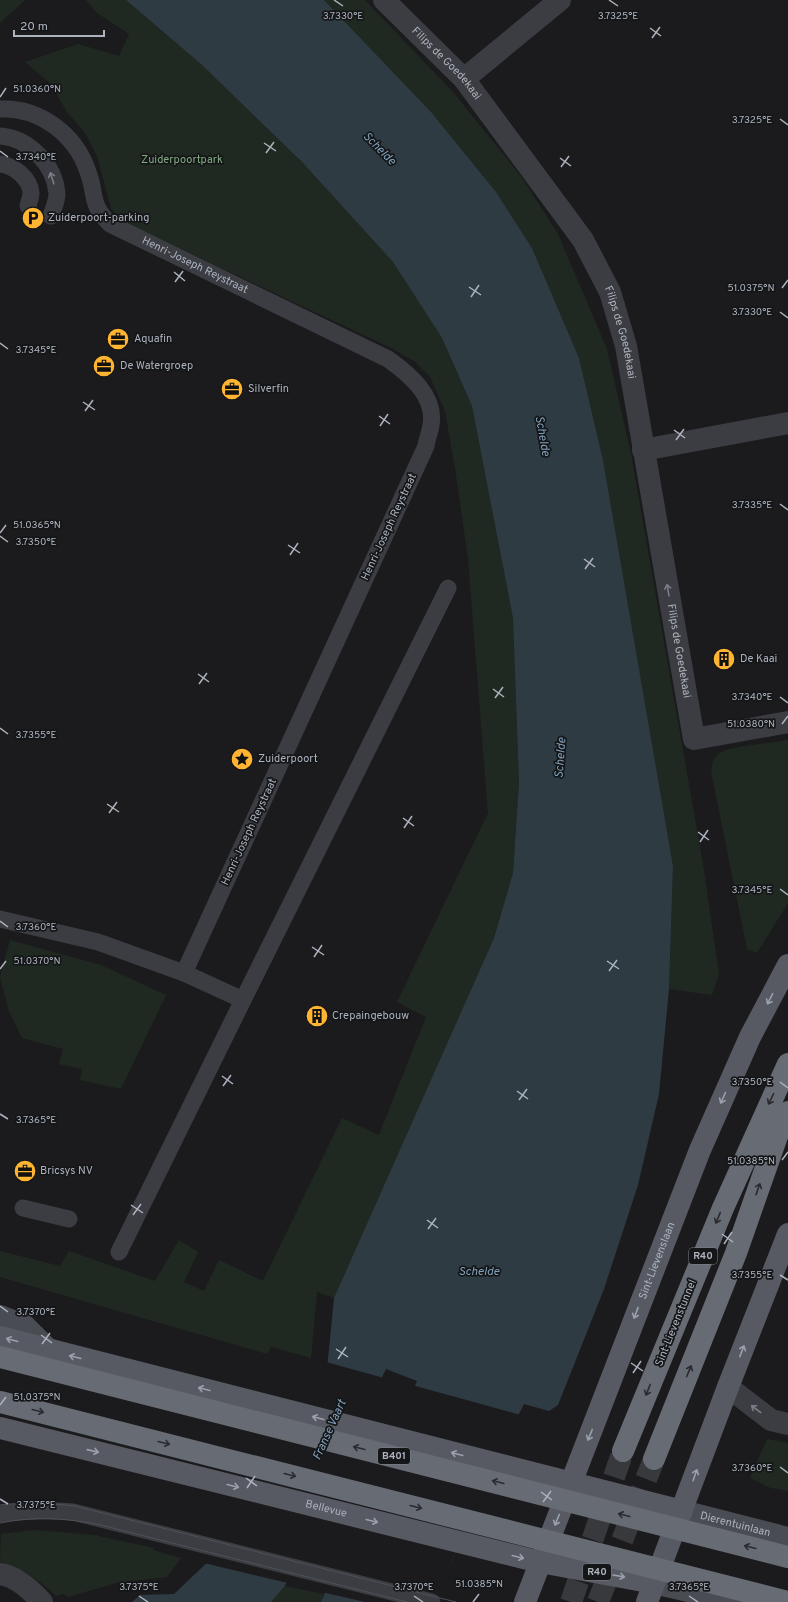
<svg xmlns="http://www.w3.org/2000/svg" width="788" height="1602" font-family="Overpass,sans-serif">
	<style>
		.green { fill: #202921 }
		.water { fill: #2f3b43 }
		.pier { fill: #1b1b1d }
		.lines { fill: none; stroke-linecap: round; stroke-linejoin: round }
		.highway-tunnel { stroke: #38393d; stroke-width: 22; stroke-dasharray: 22 11; stroke-linecap: butt }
		.lane { stroke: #3b3d43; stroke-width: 17 }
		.street { stroke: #3b3d43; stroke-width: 22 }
		.secondary { stroke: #494c53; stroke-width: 22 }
		.primary { stroke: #575a62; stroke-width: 22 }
		.highway { stroke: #676b74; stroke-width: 22 }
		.tram { stroke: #4e5158; stroke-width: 1 }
		.highway-bridge { stroke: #676b74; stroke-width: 22 }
		.oneway { stroke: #797d87 }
		.oneway2 { stroke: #9ba0ac }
		.oneway3 { stroke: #2a2b2f }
		.ticks { fill: none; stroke: #acb2be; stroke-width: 1.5 }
		.labels { text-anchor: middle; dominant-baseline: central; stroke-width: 3.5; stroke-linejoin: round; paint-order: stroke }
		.shield { fill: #151618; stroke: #7f838c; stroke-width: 1 }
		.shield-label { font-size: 10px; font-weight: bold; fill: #acb2be }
		.street-label { font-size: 11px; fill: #acb2be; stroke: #151618 }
		.park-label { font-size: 11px; fill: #82aa83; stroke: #151618 }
		.poi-label { font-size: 11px; fill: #acb2be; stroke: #151618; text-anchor: start }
		.water-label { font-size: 12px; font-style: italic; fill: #81a1bb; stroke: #151618 }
		.ticks-label { font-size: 10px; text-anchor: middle; fill: #acb2be; stroke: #151618; stroke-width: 3.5; stroke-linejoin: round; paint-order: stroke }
	</style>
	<rect width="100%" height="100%" fill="#1b1b1d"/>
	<path class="green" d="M0 0H25L0 23Z
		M86 0H126L202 65 303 163 393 262 442 338 472 406 513 618 519 783 513 873 494 938 334 1298 317 1292 311 1358 271 1347 267 1354 0 1277V1251L60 1266 69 1251 155 1281 179 1240 198 1252 184 1282 204 1291 219 1260 263 1281 342 1118 379 1135 426 1017 397 1002 488 813 468 559 455 468 445 411 430 377 414 361 391 348 126 223 111 209 97 156 85 133 67 112 51 84 25 62 78 44 119 56 129 34 97 13Z
		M324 0H365L453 92 520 175 558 234 607 349 631 454 703 864 719 974 712 995 669 989 673 866 603 460 579 358 532 248 496 192 431 112Z
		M788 740V903L757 953 747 949 711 771C712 765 713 759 718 754 728 746 773 743 788 740Z
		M10 940 101 965 166 995 121 1089 80 1080 82 1069 59 1064 63 1049 22 1038 9 1011 0 977Z
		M767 1439 788 1443V1491L771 1488 750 1478Z
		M34 1530 94 1535 154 1548 153 1550 181 1558 167 1577 116 1583 68 1597 64 1594 56 1596C41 1581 20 1567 0 1562L1 1534Z
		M285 1586 324 1594 321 1602H271Z"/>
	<path class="water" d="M126 0H324L431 112 496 192 532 248 579 358 603 460 673 866 669 989 659 1094 638 1185 604 1289 558 1405 549 1411 524 1404 479 1493 436 1602H321L417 1381 386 1369 297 1552 285 1586 271 1602H132L140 1595 174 1594 272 1501 327 1369 334 1298 494 938 513 873 519 783 513 618 472 406 442 338 393 262 303 163 202 65Z"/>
	<path class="pier" d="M326 1362 384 1378 299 1553 288 1583 204 1563 270 1500 325 1369Z
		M412 1385 521 1415 480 1494 452 1561 438 1602H365L322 1592Z"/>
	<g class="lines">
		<path class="highway-tunnel" d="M571 1602 623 1451
			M598 1602 654 1459"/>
		<g class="lane">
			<path id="s1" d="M0 109C40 107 76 135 88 172 97 196 89 203 110 224L388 359C409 374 436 396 431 425 430 432 427 439 426 446L184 973"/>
			<path d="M0 136C29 138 55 165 57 194 57 201 53 209 51 216"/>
			<path d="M0 164C14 166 30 178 31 193 31 197 29 202 28 206"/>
			<path d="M0 919 98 942 184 973 243 1000 119 1252"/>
			<path d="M243 1000 448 588"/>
			<path d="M23 1208 69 1219"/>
			<path d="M0 1514C25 1510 48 1510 73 1512L432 1602"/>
		</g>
		<g class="street">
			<path id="s2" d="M384 0 464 79 583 240 610 292 626 346 694 739 788 722"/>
			<path d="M464 79 560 0"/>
			<path d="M643 450 788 423"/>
			<path d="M728 1387 771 1420 788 1424"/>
			<path d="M0 1574C16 1576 31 1590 42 1602"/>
		</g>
		<g class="secondary">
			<path d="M0 1316 24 1325 50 1351"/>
			<path id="s3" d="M682 1511 788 1538"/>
			<path d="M654 1583 735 1602"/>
		</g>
		<g class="primary">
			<path d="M0 1337 682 1511"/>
			<path id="s4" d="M0 1428 540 1562 654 1583"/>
			<path id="s5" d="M525 1602 700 1150 750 1037 788 965"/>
			<path d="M647 1602 728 1387 788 1234"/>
		</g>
		<path class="highway" d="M623 1451 723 1208 788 1064
			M654 1459 736 1253 777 1136 788 1112"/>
		<path class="tram" d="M0 1505C26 1502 49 1503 75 1506L456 1602
			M0 1523C35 1516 66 1518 101 1525L407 1602"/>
		<path class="highway-bridge" d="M0 1357 788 1557
			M0 1402 788 1602"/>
	</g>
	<defs><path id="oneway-shaft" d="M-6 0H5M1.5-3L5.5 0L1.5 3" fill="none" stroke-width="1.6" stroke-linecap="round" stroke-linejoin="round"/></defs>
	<g class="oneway">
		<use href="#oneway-shaft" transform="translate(52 178) rotate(-108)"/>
		<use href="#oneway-shaft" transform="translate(668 590) rotate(-100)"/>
		<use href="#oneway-shaft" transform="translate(756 1409) rotate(-143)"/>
	</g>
	<g class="oneway2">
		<use href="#oneway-shaft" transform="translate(770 999) rotate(117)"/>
		<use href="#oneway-shaft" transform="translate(723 1098) rotate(114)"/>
		<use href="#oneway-shaft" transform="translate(636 1313) rotate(111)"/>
		<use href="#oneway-shaft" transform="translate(12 1340) rotate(-165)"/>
		<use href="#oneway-shaft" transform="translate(742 1351) rotate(-69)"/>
		<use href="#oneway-shaft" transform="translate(75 1357) rotate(-166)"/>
		<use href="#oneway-shaft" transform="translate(204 1389) rotate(-166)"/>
		<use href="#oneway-shaft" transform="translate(318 1418) rotate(-165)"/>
		<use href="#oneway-shaft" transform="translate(590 1435) rotate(112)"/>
		<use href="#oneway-shaft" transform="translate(93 1451) rotate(13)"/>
		<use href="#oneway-shaft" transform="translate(457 1454) rotate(-165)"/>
		<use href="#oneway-shaft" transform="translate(695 1475) rotate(-71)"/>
		<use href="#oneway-shaft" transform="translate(233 1486) rotate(14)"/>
		<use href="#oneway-shaft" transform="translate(557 1520) rotate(112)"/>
		<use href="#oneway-shaft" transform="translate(372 1521) rotate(14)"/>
		<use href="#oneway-shaft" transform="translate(518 1557) rotate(14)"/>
		<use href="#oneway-shaft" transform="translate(619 1576) rotate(10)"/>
	</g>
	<g class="oneway3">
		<use href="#oneway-shaft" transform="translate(771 1099) rotate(116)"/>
		<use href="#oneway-shaft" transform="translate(758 1189) rotate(-71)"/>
		<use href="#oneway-shaft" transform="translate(718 1218) rotate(112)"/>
		<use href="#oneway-shaft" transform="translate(689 1371) rotate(-68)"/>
		<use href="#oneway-shaft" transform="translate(648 1390) rotate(112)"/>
		<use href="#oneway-shaft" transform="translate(38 1411) rotate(14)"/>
		<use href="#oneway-shaft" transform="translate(164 1443) rotate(14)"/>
		<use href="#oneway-shaft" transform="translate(359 1448) rotate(-166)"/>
		<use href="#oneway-shaft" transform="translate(290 1475) rotate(14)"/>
		<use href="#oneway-shaft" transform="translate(498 1482) rotate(-166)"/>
		<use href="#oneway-shaft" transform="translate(416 1507) rotate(14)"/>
		<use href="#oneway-shaft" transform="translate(624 1515) rotate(-166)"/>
		<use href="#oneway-shaft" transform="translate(750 1547) rotate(-166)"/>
	</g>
	<path class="ticks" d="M334 0 343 6M609 0 618 6M650 28 661 36M652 38 660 27M0 97 6 88M780 119 788 125M264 143 276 151M0 151 8 157M266 153 274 142M560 158 571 166M561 167 569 156M174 272 185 281M175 282 183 271M469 287 481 295M782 288 788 280M471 297 479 285M780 312 788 318M0 343 8 349M83 402 95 410M85 411 93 400M379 416 390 424M380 426 388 414M674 430 685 438M676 440 684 429M780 504 788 510M0 533 6 525M0 536 8 542M288 545 300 553M290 555 298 543M584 559 595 567M585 569 593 558M198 674 209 682M199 684 207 673M493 689 504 697M780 697 788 703M495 698 503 687M782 724 788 716M0 728 8 734M107 804 119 812M109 813 117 802M403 818 414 826M404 828 412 816M698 832 709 840M700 842 708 830M780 889 788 895M0 921 8 927M312 947 324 955M314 957 322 945M607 961 619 969M0 969 6 961M609 971 617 960M222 1076 233 1084M780 1082 788 1088M223 1086 231 1075M517 1091 528 1099M519 1100 527 1089M0 1114 8 1119M782 1160 788 1152M131 1205 143 1213M133 1215 141 1204M427 1220 438 1228M428 1229 436 1218M722 1234 733 1242M724 1244 732 1232M780 1275 788 1280M0 1306 8 1312M41 1335 52 1343M42 1344 50 1333M336 1349 348 1357M338 1359 346 1347M631 1363 643 1371M633 1373 641 1361M0 1405 6 1397M780 1467 788 1473M246 1478 257 1486M247 1488 255 1476M541 1492 552 1500M0 1499 8 1504M543 1502 551 1491M139 1596 148 1602M414 1596 423 1602M689 1596 698 1602M473 1602 479 1594"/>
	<defs>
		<g id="parking-disc" transform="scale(1.15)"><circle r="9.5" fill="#ffb531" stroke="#151618"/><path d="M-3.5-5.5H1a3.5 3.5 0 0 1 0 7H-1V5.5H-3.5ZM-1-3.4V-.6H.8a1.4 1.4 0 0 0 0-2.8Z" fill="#111"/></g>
		<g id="office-disc" transform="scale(1.15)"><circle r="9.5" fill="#ffb531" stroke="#151618"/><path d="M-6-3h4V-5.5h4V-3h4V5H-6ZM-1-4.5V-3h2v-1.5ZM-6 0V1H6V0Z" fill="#111"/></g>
		<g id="building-disc" transform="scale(1.15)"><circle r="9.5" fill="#ffb531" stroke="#151618"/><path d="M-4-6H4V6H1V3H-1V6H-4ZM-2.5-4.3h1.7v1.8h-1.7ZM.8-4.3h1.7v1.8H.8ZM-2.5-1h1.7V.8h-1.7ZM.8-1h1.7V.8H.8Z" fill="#111"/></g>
		<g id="sight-disc" transform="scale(1.15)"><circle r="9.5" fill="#ffb531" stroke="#151618"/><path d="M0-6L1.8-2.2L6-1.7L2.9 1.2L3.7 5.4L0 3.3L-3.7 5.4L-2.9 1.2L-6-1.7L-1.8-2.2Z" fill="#111"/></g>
	</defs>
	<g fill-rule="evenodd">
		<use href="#parking-disc" x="33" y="218"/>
		<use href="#office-disc" x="118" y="339"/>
		<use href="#office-disc" x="104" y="366"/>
		<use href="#office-disc" x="232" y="389"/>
		<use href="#building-disc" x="724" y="659"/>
		<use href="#sight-disc" x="242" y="759"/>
		<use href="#building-disc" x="317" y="1016"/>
		<use href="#office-disc" x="25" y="1171"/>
	</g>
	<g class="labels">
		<g class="shield">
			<rect x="689" y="1248" width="28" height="16" rx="3"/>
			<rect x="378" y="1448" width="32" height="16" rx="3"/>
			<rect x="583" y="1564" width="28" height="16" rx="3"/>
		</g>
		<g class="shield-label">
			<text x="703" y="1256">R40</text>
			<text x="394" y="1456">B401</text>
			<text x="597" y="1572">R40</text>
		</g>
		<g class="street-label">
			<text stroke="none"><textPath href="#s2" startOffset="89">Filips de Goedekaai</textPath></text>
			<text stroke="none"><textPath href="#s1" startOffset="268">Henri-Joseph Reystraat</textPath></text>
			<text stroke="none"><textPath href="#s2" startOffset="413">Filips de Goedekaai</textPath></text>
			<text transform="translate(389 527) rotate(-65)">Henri-Joseph Reystraat</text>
			<text stroke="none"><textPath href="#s2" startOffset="737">Filips de Goedekaai</textPath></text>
			<text transform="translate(249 832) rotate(-65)">Henri-Joseph Reystraat</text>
			<text stroke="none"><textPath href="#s5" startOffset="366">Sint-Lievenslaan</textPath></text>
			<text transform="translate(676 1323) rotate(-68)">Sint-Lievenstunnel</text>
			<text stroke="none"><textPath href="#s4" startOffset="336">Bellevue</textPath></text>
			<text stroke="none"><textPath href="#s3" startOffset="55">Dierentuinlaan</textPath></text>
		</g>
		<g class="park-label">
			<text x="182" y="160">Zuiderpoortpark</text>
		</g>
		<g class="poi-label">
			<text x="48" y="218">Zuiderpoort-parking</text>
			<text x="134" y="339">Aquafin</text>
			<text x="120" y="366">De Watergroep</text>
			<text x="248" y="389">Silverfin</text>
			<text x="740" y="659">De Kaai</text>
			<text x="258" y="759">Zuiderpoort</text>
			<text x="332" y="1016">Crepaingebouw</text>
			<text x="40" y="1171">Bricsys NV</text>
		</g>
		<g class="water-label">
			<text transform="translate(379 149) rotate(45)">Schelde</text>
			<text transform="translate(542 436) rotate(80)">Schelde</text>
			<text transform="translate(561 758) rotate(-86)">Schelde</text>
			<text x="479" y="1272">Schelde</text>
			<text transform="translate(330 1430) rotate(-66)">Franse Vaart</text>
		</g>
	</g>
	<g class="ticks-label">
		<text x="343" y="19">3.7330°E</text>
		<text x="618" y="19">3.7325°E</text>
		<text x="37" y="92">51.0360°N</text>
		<text x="752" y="123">3.7325°E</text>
		<text x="36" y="160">3.7340°E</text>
		<text x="751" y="291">51.0375°N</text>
		<text x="752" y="315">3.7330°E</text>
		<text x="36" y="353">3.7345°E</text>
		<text x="752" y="508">3.7335°E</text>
		<text x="37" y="528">51.0365°N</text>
		<text x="36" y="545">3.7350°E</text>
		<text x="752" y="700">3.7340°E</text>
		<text x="751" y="727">51.0380°N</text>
		<text x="36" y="738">3.7355°E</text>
		<text x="752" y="893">3.7345°E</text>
		<text x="36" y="930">3.7360°E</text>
		<text x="37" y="964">51.0370°N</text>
		<text x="752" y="1085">3.7350°E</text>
		<text x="36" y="1123">3.7365°E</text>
		<text x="751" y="1164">51.0385°N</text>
		<text x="752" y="1278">3.7355°E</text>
		<text x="36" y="1315">3.7370°E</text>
		<text x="37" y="1400">51.0375°N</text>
		<text x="752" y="1471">3.7360°E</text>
		<text x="36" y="1508">3.7375°E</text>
		<text x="479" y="1587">51.0385°N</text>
		<text x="139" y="1590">3.7375°E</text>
		<text x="414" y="1590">3.7370°E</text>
		<text x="689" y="1590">3.7365°E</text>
	</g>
	<path d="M14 30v6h90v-6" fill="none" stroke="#acb2be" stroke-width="2"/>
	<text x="20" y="30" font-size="12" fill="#acb2be" stroke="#151618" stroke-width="3" paint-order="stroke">20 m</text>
</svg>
